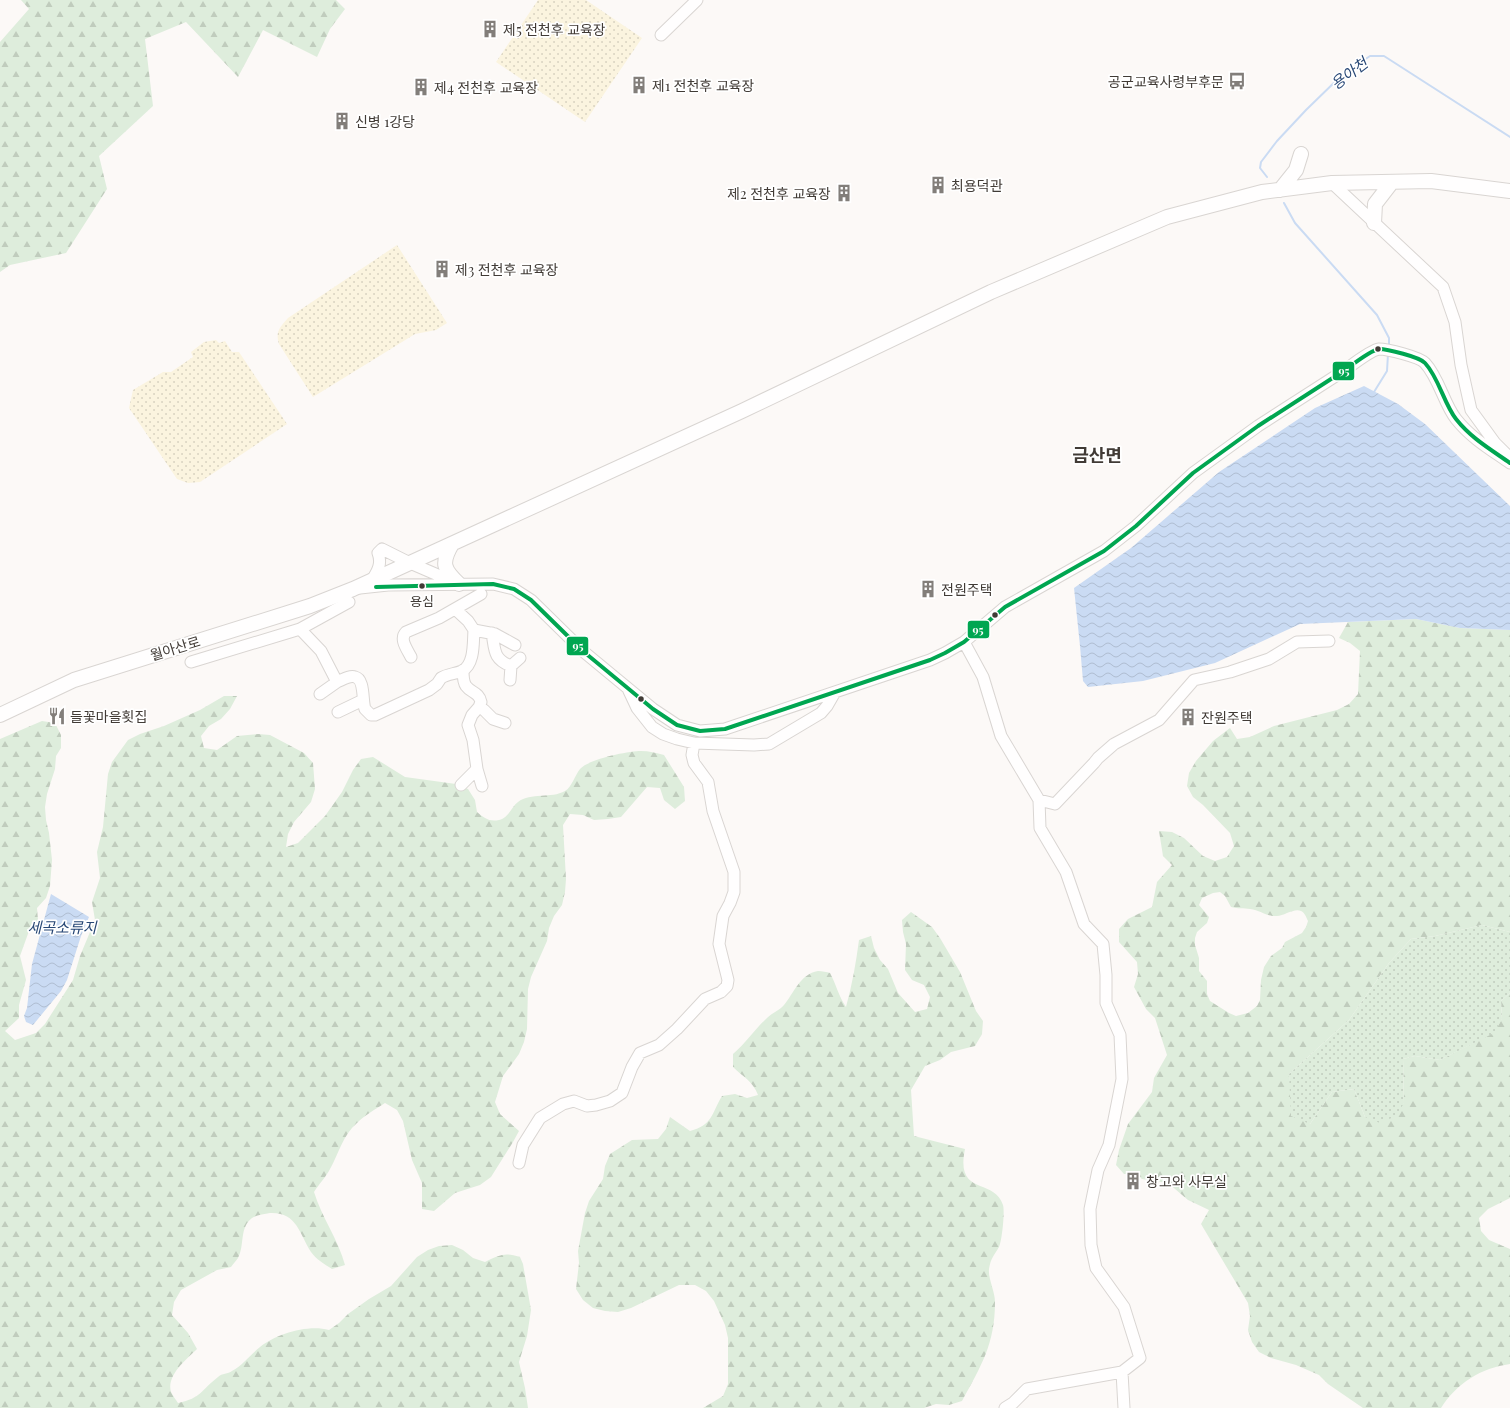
<svg xmlns="http://www.w3.org/2000/svg" width="1510" height="1408" font-family="'Playfair Display','Noto Sans KR',serif">
	<style>
		.forest { fill: url(#forest-firs); fill-rule: evenodd }
		.sand { fill: url(#sand-dots) }
		.park { fill: url(#park-dots) }
		.water { fill: url(#water-waves) }
		.lines { fill: none; stroke-linecap: round; stroke-linejoin: round }
		.stream { stroke: #cadbf3; stroke-width: 2 }
		.minor-casing { stroke: #d9d5d2; stroke-width: 13 }
		.major-casing { stroke: #d9d5d2; stroke-width: 16 }
		.minor { stroke: #fffefe; stroke-width: 11 }
		.major { stroke: #fffefe; stroke-width: 14 }
		.bus-1-casing { stroke: #fff; stroke-width: 7 }
		.bus-1 { stroke: #00a651; stroke-width: 4 }
		.bus-dot { fill: #413b36; stroke: #fff; stroke-width: 1.5 }
		.labels { text-anchor: middle; dominant-baseline: central; stroke-width: 3.5; stroke-linejoin: round; paint-order: stroke }
		.bus-label { font-size: 13px; fill: #413b36; stroke: #fff }
		.poi-label { font-size: 14px; fill: #413b36; stroke: #fff; text-anchor: start }
		.street-label { font-size: 14px; fill: #413b36; stroke: #fff }
		.water-label { font-size: 15px; font-style: italic; fill: #274775; stroke: #fff }
		.district-label { font-size: 18px; font-weight: bold; fill: #413b36; stroke: #fff }
		.line-badge { stroke: #fff; stroke-width: 1.5 }
		.badge-label { font-size: 11px; text-anchor: middle; font-weight: bold; fill: #fff }
	</style>
	<defs>
		<pattern id="forest-firs" width="22" height="20" patternUnits="userSpaceOnUse"><rect width="22" height="20" fill="#deeddc"/><path d="M5 1l3.5 6h-7zM16 11l3.5 6h-7z" fill="#c0ccbd"/></pattern>
		<pattern id="sand-dots" width="8" height="8" patternUnits="userSpaceOnUse"><rect width="8" height="8" fill="#fbf4df"/><path d="M2 2h.1M6 6h.1" fill="none" stroke="#d8d2c0" stroke-width="1.8" stroke-linecap="round"/></pattern>
		<pattern id="park-dots" width="8" height="8" patternUnits="userSpaceOnUse"><rect width="8" height="8" fill="#deeddc"/><path d="M2 2h.1M6 6h.1" fill="none" stroke="#c0ccbd" stroke-width="1.8" stroke-linecap="round"/></pattern>
		<pattern id="water-waves" width="16" height="10" patternUnits="userSpaceOnUse"><rect width="16" height="10" fill="#cadbf3"/><path d="M0 5q4-4 8 0t8 0" fill="none" stroke="#afbdd1"/></pattern>
	</defs>
	<rect width="100%" height="100%" fill="#fcf9f7"/>
	<path class="forest" d="M21 0H336L345 9 330 29 317 57 263 30 238 77 186 22 145 39 153 106 99 156 107 189 66 253 10 265 0 272V42L29 9Z
		M1416 619 1460 628 1510 630V932L1482 925 1435 936 1411 939 1389 963 1349 1020 1289 1074 1291 1091 1310 1124 1332 1092 1354 1089 1365 1117 1404 1103 1403 1059 1415 1056 1440 1060 1475 1042 1502 1019 1501 1001 1510 993V1198L1488 1209 1479 1218 1481 1231 1489 1240 1510 1249V1364C1481 1368 1457 1383 1441 1408H1363L1328 1384 1319 1375 1296 1365 1271 1358 1259 1352 1252 1342 1248 1330 1250 1316 1248 1303 1201 1224 1209 1210 1188 1200 1168 1183 1142 1179 1136 1174H1124L1116 1165 1119 1150 1128 1124 1152 1092 1154 1078 1167 1055 1155 1018 1146 1009 1134 987 1138 974 1137 962 1119 942V929L1128 919 1152 907 1157 882 1172 865 1163 856 1159 831 1172 832 1184 838 1203 856 1215 861 1227 857 1234 846 1230 833 1203 805 1193 797 1187 786 1189 773 1196 761 1213 741 1230 728 1237 739 1250 737 1274 726 1337 710 1349 704 1358 694 1360 651 1350 643 1339 638 1348 622ZM1220 892 1225 896 1231 907C1238 909 1244 908 1250 909 1260 910 1267 917 1277 916 1284 916 1294 908 1301 911 1305 913 1306 917 1308 921L1306 927 1302 933 1285 942 1282 948 1271 956 1264 967 1261 980 1260 1000 1257 1006 1248 1013 1236 1016 1229 1013 1210 1001 1207 994V981L1199 971V958L1195 945V938L1197 932 1207 923 1209 917 1199 905 1202 898 1213 893Z
		M224 696H237L230 709 221 719 209 726 201 736 204 748 217 750 237 736 258 734 270 735 304 753 313 763 315 789 311 802 294 822 288 834 286 847 298 843 325 816 342 792 353 770 361 759 373 757 405 777 456 784 468 789 475 800 477 812C484 818 489 822 499 820 509 818 511 807 518 802 531 792 551 799 565 791 572 787 575 775 580 769 589 759 628 751 641 751 649 751 656 753 664 755L684 787 685 801 675 809 664 800 660 788 647 787 621 817 608 819 594 820 583 815 570 814 563 825 566 879 565 892 562 905 554 916 549 928 547 941 531 977 528 989 527 1029 524 1042 519 1054 503 1076 495 1102 500 1114 519 1131 513 1142 491 1177 480 1185 455 1193 434 1211 422 1209V1183L412 1160 403 1121 397 1110 385 1103C376 1109 365 1115 357 1123 343 1135 339 1153 330 1169 326 1177 319 1184 314 1192 322 1218 338 1239 345 1265L332 1269C324 1264 316 1259 311 1252 299 1233 297 1212 270 1213 264 1214 256 1215 252 1218 239 1228 245 1245 238 1258 236 1261 233 1264 231 1267L217 1270 181 1290 174 1302 172 1315 188 1333 197 1349C187 1359 166 1375 171 1392 173 1396 176 1400 178 1403 202 1398 201 1390 218 1377 222 1373 228 1374 232 1371 243 1365 250 1355 260 1347 276 1334 308 1324 329 1330L339 1323 348 1314 369 1299 391 1286 417 1257 428 1250 439 1246 452 1245 463 1250 473 1258 485 1262C500 1255 504 1252 520 1257L523 1264 531 1310 527 1336 519 1362 525 1388 528 1408H0V739L42 721 55 723 61 735V748L56 756 55 769 47 794 45 807 46 820 49 833 52 860 50 886 46 898 37 908 38 920 29 931 20 956 26 980 19 1005V1018L5 1031 15 1040 36 1033 45 1024 73 980 80 956 95 920 92 902 100 878 97 852 103 827 108 774 112 762 128 740 140 734 164 726 200 710Z
		M911 912 932 927 940 938 960 972 976 1011 983 1021 982 1034 975 1046 951 1052 940 1060 925 1066 911 1090 914 1136 965 1149C955 1197 994 1177 1003 1205 1005 1211 1002 1241 999 1247 994 1256 991 1257 989 1269 988 1279 995 1291 995 1302 995 1344 981 1366 962 1401L949 1405 936 1404 924 1408H703L723 1396 728 1384V1338L725 1325 714 1301 706 1291 695 1285H679L631 1308 618 1312 605 1311 593 1308 583 1300 576 1289 579 1263 578 1251 585 1213 589 1201 603 1179 605 1166 610 1154 632 1140 658 1139 666 1129 670 1117 690 1131C713 1125 711 1114 722 1096L735 1094 747 1098 758 1095C753 1081 743 1077 733 1067V1054C746 1043 755 1029 767 1018 772 1013 780 1010 784 1005 794 993 800 974 818 971 822 971 827 972 830 973 836 984 839 997 846 1007 852 985 856 963 859 940L871 936 874 948 880 960 888 969 898 993 915 1012 927 1009 930 997 924 985 912 980 905 970 906 944 903 932 902 920Z"/>
	<path class="sand" d="M538 0H586L642 38 585 122 496 62Z
		M397 245 447 323 436 330 415 334 313 397 279 344C275 332 280 327 288 318Z
		M216 340 219 343 225 341 232 352H239L287 424 200 482 188 483 177 479 129 408 133 390 163 372H171L193 357 191 352 204 342Z"/>
	<path class="park" d="M1482 925 1510 932V993L1501 1001 1502 1019 1494 1033 1440 1060 1415 1056 1403 1059 1404 1103 1396 1116 1380 1123 1365 1117 1354 1089 1332 1092 1310 1124 1291 1116 1289 1074 1349 1020 1389 963 1411 939 1435 936Z"/>
	<path class="water" d="M1364 386 1398 404 1425 424 1510 506V630L1460 628 1416 619 1300 624 1215 663 1143 681 1088 687 1083 681 1080 646 1074 588 1131 548 1219 472 1315 408Z
		M51 894 89 917 81 936 67 980 61 991 33 1025 26 1022 24 1016 27 1008 32 964Z"/>
	<g class="lines">
		<path class="stream" d="M1267 177 1260 168 1261 162 1277 141 1306 110 1342 75 1370 56H1384L1510 137
			M1284 203 1295 223 1377 315 1389 338V346
			M1374 392 1387 371 1388 354"/>
		<g class="minor-casing">
			<path id="minor" d="M661 35 697 0
				M1332 183 1443 287 1455 322 1461 365 1471 410 1495 443 1506 454
				M372 580C378 571 382 563 378 553L382 549 410 563 454 582
				M360 588 388 585 493 584 514 589 531 600 584 652 653 709 677 725 700 731 725 729 930 660 945 653 964 642 1005 607 1104 551 1136 526 1193 473 1258 426 1345 370C1352 365 1371 350 1379 349 1387 349 1420 357 1425 363 1439 378 1444 404 1456 419 1471 438 1490 449 1510 463
				M300 629 321 651 337 682C342 680 350 675 355 677 365 679 362 701 365 709L371 715H375L429 690 437 684 441 678C447 674 455 674 462 671 475 664 473 642 474 630L468 621 455 609
				M474 630 495 634 515 645
				M492 633C495 650 493 659 511 666L520 658
				M964 642 983 677 1001 736 1039 800 1055 804 1094 763 1098 758 1114 744 1159 720 1194 680 1230 672 1269 659 1297 642 1329 641
				M411 657C407 649 399 639 406 632L439 618 481 594
				M191 662 300 629 349 602
				M510 680 511 666
				M629 691 637 708 652 727 663 734 677 739 694 743 754 745 769 744 821 713 827 706 835 692
				M320 694 337 682
				M479 707 484 710 493 719 505 723
				M338 712 363 700
				M477 769 482 786
				M461 785 477 769 473 740 468 725 472 715 479 707 481 702C479 692 471 693 466 686 463 682 463 675 463 670
				M519 1163 523 1145 540 1118 563 1104 574 1101 587 1106 596 1105 610 1101 622 1093 632 1067 640 1053 659 1045 677 1029 705 999 721 992 727 986 728 980 719 944 723 916 730 903 734 892V872L713 811 708 782 694 763 692 755 694 743
				M1122 1372 1124 1408
				M1005 1408 1013 1403 1027 1389 1122 1372 1140 1358 1124 1307 1096 1268 1091 1245 1090 1209 1098 1170 1109 1145 1122 1079 1120 1035 1106 1003V975L1103 944 1084 924 1066 872 1040 828 1039 800"/>
		</g>
		<g class="major-casing">
			<path id="major" d="M1280 190 1296 170 1301 154
				M1374 223 1375 204 1392 182
				M452 544C441 563 443 569 459 584
				M0 715 74 680 310 606 353 589 742 411 991 292 1167 217 1262 192 1332 183 1431 181 1510 191"/>
		</g>
		<use href="#minor" class="minor"/>
		<use href="#major" class="major"/>
		<g class="bus-1-casing">
			<path id="bus-1" d="M376 587 493 584 514 589 531 600 584 652 653 709 677 725 700 731 725 729 930 660 945 653 964 642 1005 607 1104 551 1136 526 1193 473 1258 426 1345 370C1352 365 1371 350 1379 349 1387 349 1420 357 1425 363 1439 378 1444 404 1456 419 1471 438 1490 449 1510 463"/>
		</g>
		<use href="#bus-1" class="bus-1"/>
	</g>
	<defs>
		<g id="building-bare" transform="scale(1.38)"><path d="M-4-6H4V6H1V3H-1V6H-4ZM-2.5-4.3h1.7v1.8h-1.7ZM.8-4.3h1.7v1.8H.8ZM-2.5-1h1.7V.8h-1.7ZM.8-1h1.7V.8H.8Z" fill="#827e7a" stroke="#fff" stroke-width="2.5" paint-order="stroke"/></g>
		<g id="bus-bare" transform="scale(1.38)"><path d="M-5-6H5V4H4V6H2V4H-2V6H-4V4H-5ZM-3.5-4V0h7V-4ZM-3.5 1.2v1.5H-2V1.2ZM2 1.2v1.5H3.5V1.2Z" fill="#827e7a" stroke="#fff" stroke-width="2.5" paint-order="stroke"/></g>
		<g id="restaurant-bare" transform="scale(1.38)"><path d="M-5-6h1v4h1v-4h1v4h1v-4h1v5L-1.5 .5V6h-2V.5L-5-1ZM5-6V6H3V1.5H1.5Q1.5-4 5-6Z" fill="#827e7a" stroke="#fff" stroke-width="2.5" paint-order="stroke"/></g>
	</defs>
	<g fill-rule="evenodd">
		<use href="#building-bare" x="490" y="29"/>
		<use href="#bus-bare" x="1237" y="81"/>
		<use href="#building-bare" x="639" y="85"/>
		<use href="#building-bare" x="421" y="87"/>
		<use href="#building-bare" x="342" y="121"/>
		<use href="#building-bare" x="938" y="185"/>
		<use href="#building-bare" x="844" y="193"/>
		<use href="#building-bare" x="442" y="269"/>
		<use href="#building-bare" x="928" y="589"/>
		<use href="#restaurant-bare" x="57" y="716"/>
		<use href="#building-bare" x="1188" y="717"/>
		<use href="#building-bare" x="1133" y="1181"/>
	</g>
	<g class="bus-dot">
		<circle cx="1378" cy="349" r="3.5"/>
		<circle cx="422" cy="586" r="3.5"/>
		<circle cx="995" cy="615" r="3.5"/>
		<circle cx="641" cy="699" r="3.5"/>
	</g>
	<g class="labels">
		<g class="bus-label">
			<text x="422" y="600">용심</text>
		</g>
		<g class="poi-label">
			<text x="503" y="29">제5 전천후 교육장</text>
			<text x="1224" y="81" text-anchor="end">공군교육사령부후문</text>
			<text x="652" y="85">제1 전천후 교육장</text>
			<text x="434" y="87">제4 전천후 교육장</text>
			<text x="355" y="121">신병 1강당</text>
			<text x="951" y="185">최용덕관</text>
			<text x="831" y="193" text-anchor="end">제2 전천후 교육장</text>
			<text x="455" y="269">제3 전천후 교육장</text>
			<text x="941" y="589">전원주택</text>
			<text x="70" y="716">들꽃마을횟집</text>
			<text x="1201" y="717">잔원주택</text>
			<text x="1146" y="1181">창고와 사무실</text>
		</g>
		<g class="street-label">
			<text transform="translate(175 648) rotate(-17)">월아산로</text>
		</g>
		<g class="water-label">
			<text transform="translate(1349 73) rotate(-37)">용아천</text>
			<text x="62" y="927">세곡소류지</text>
		</g>
		<g class="district-label">
			<text x="1097" y="455">금산면</text>
		</g>
	</g>
	<g class="line-badge">
		<rect x="1332" y="361" width="23" height="20" rx="4" fill="#00a651"/>
		<rect x="967" y="620" width="23" height="19" rx="4" fill="#00a651"/>
		<rect x="566" y="636" width="23" height="20" rx="4" fill="#00a651"/>
	</g>
	<g class="badge-label">
		<text x="1344" y="375">95</text>
		<text x="978" y="634">95</text>
		<text x="578" y="650">95</text>
	</g>
</svg>
